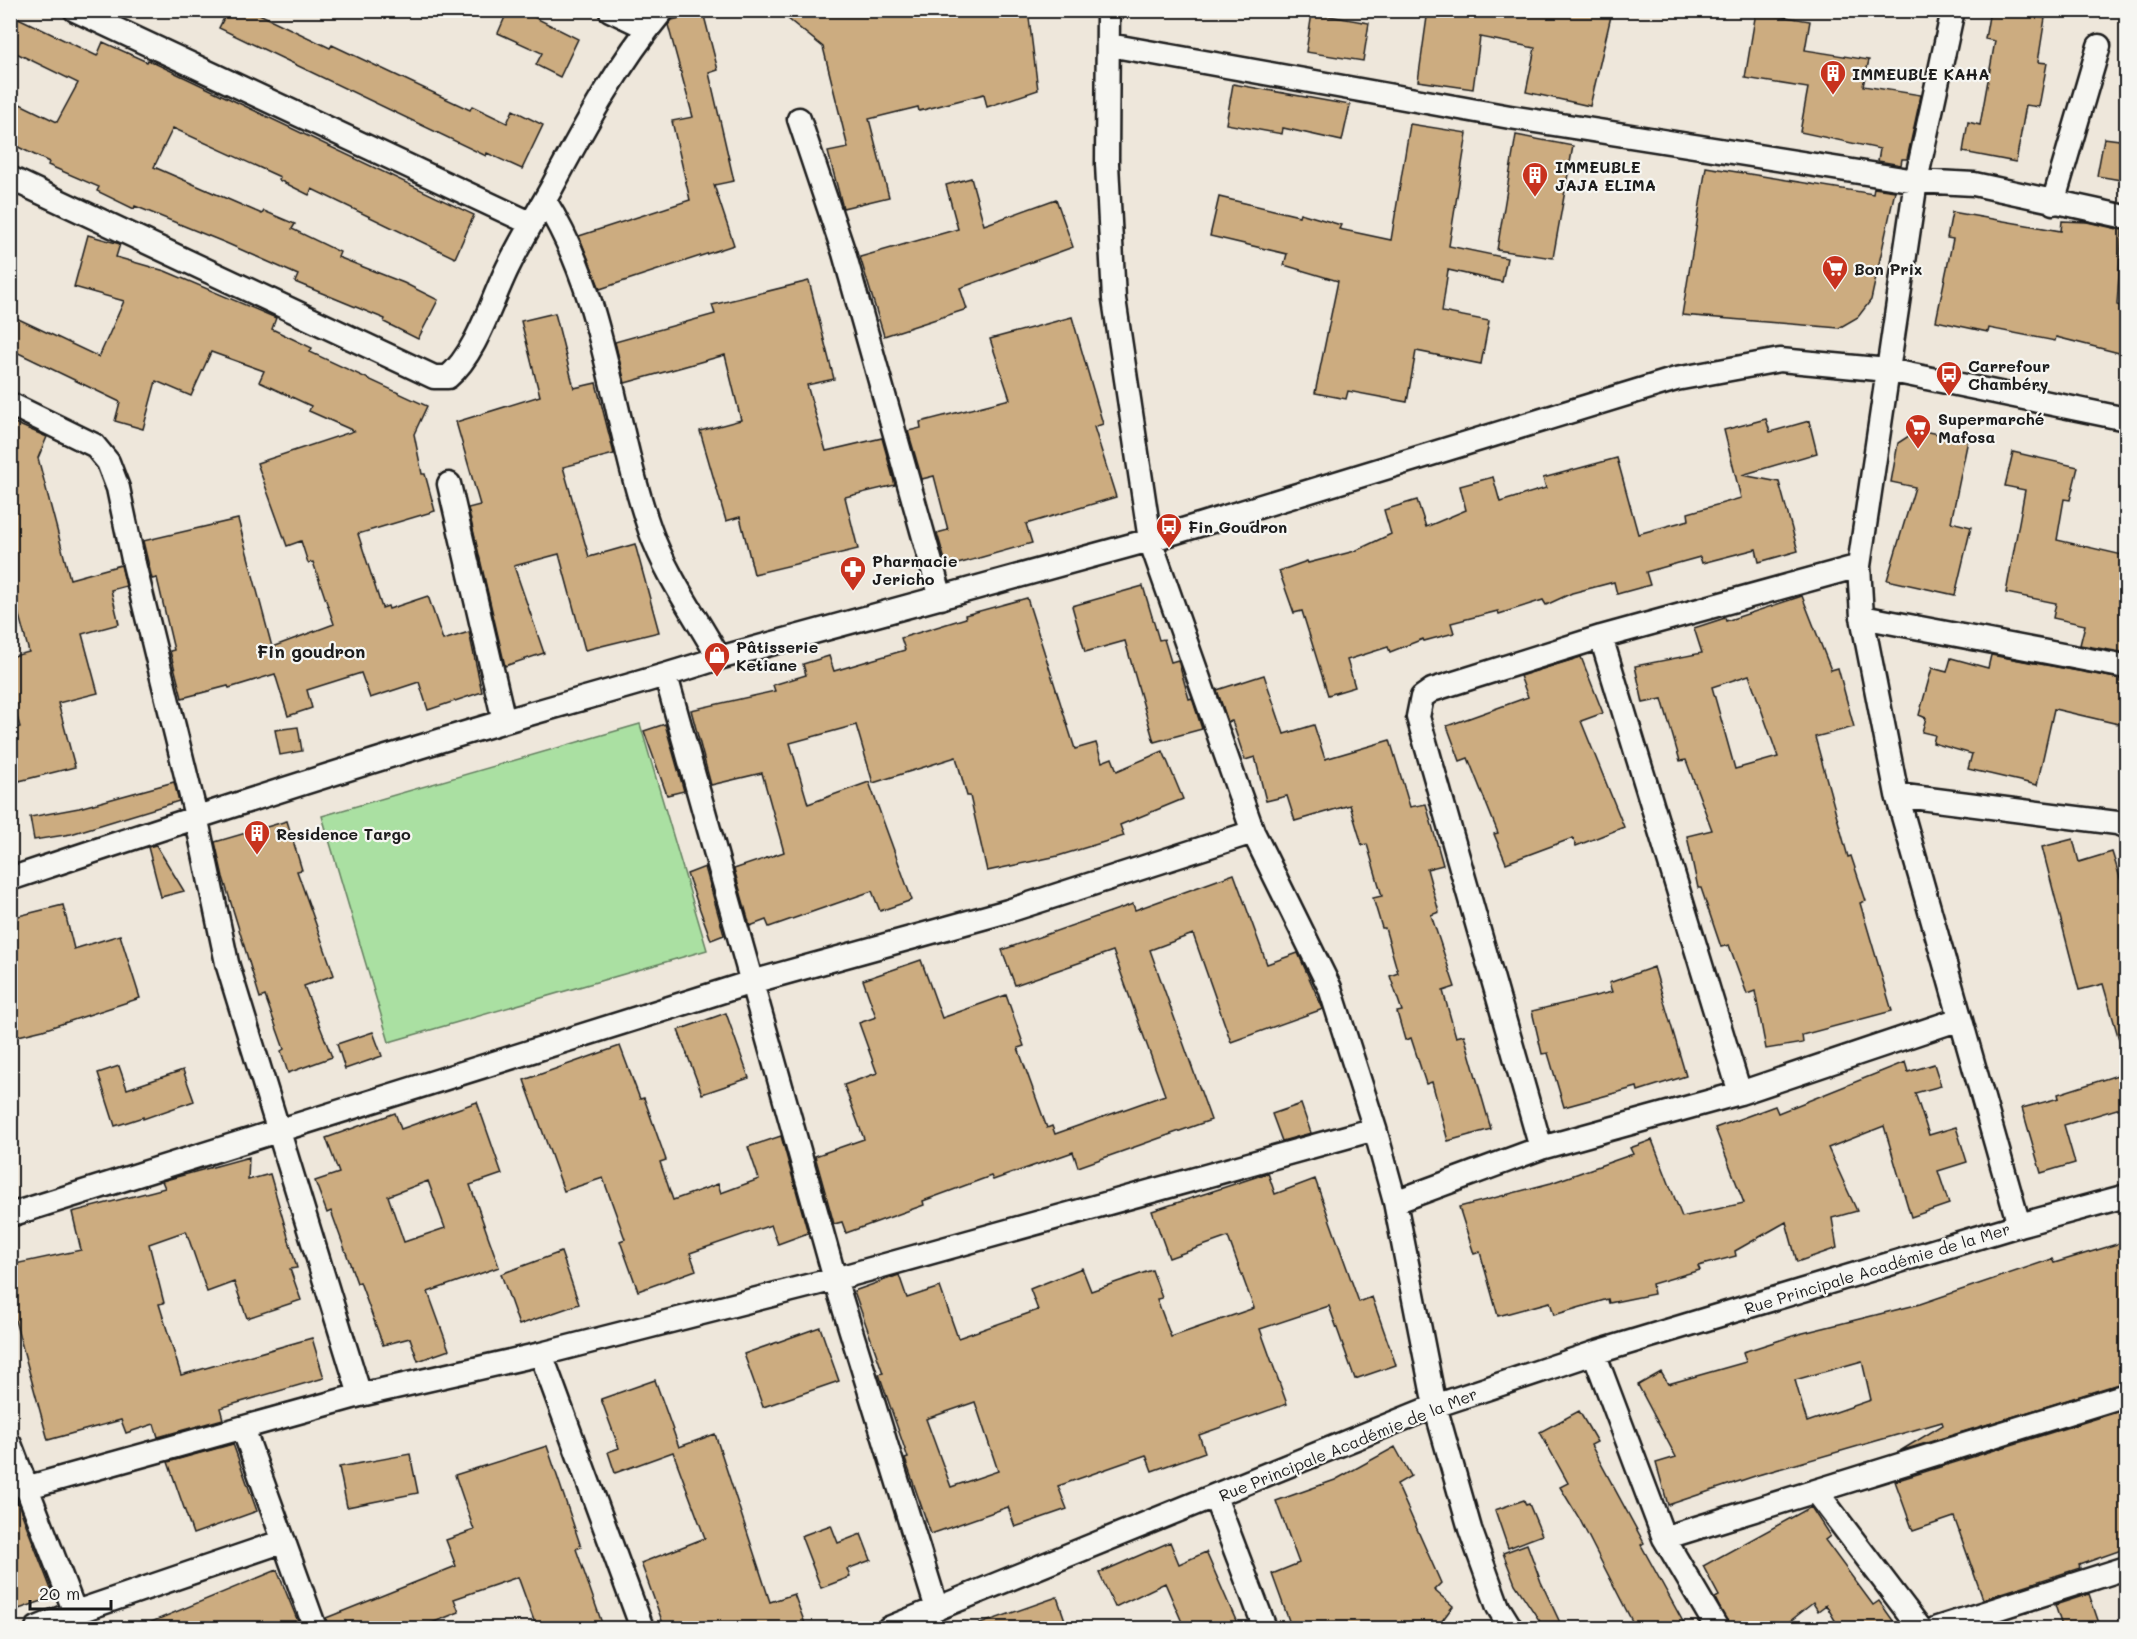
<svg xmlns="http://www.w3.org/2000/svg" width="2137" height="1639" font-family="Mali,sans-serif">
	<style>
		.green { fill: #aae0a2; stroke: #637e5f; stroke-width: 1.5 }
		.building { fill: #ccac80; stroke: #1c1c1c; stroke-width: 1.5; fill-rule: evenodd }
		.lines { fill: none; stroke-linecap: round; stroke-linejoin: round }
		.street-casing { stroke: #1c1c1c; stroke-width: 27 }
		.street { stroke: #f6f6f2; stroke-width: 22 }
		.labels { text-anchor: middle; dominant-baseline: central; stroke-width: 4.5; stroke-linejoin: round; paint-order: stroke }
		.poi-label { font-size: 16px; font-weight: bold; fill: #1c1c1c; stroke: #f6f6f2; text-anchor: start }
		.street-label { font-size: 16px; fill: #1c1c1c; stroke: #f6f6f2 }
		.neighbourhood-label { font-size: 18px; font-weight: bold; fill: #1c1c1c; stroke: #f6f6f2 }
	</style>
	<rect width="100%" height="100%" fill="#eee7db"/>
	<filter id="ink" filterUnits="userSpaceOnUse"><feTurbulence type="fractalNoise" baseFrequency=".0167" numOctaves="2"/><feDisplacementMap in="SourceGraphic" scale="12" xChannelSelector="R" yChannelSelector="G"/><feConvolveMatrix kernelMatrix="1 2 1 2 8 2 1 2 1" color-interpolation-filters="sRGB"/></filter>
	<g filter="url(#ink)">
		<path class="green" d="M640 724 707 950 389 1042 322 816Z"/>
		<path class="building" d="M228 10H251L330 48 332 45 470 110 472 106 507 123 513 110 543 125 522 169 487 153 486 156 219 28Z
			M508 10H520L578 39 560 77 536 65 542 53 498 33Z
			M777 10H1028L1038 90 987 107 984 94 919 111 918 107 869 119 889 197 843 208 828 152 848 148 823 47Z
			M1428 10H1577L1611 16 1590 106 1526 92 1535 48 1480 37 1473 89 1418 81Z
			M1990 10 2045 18 2038 62 2047 63 2039 107 2026 105 2016 162 1963 152 1968 122 1980 125 1995 41 1985 39Z
			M703 12 718 70 709 73 734 181 714 185 734 245 600 289 579 236 690 200 672 121 693 117 668 25 672 20Z
			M1756 12 1810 21 1805 50 1869 60 1863 86 1921 95 1907 159H1902L1901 165 1878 161 1880 149 1800 132 1808 88 1745 78Z
			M1312 13 1369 23 1363 61 1306 52Z
			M10 14 97 56 103 42 147 62 148 60 474 215 455 258 312 189 309 195 279 180 280 177 173 128 154 167 262 214 264 211 295 224 292 229 340 252 338 257 404 283 438 300 418 339 384 322 385 319 295 282 298 275 226 243 135 206 134 209 97 191 99 187 48 165 49 162 10 143V114L16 102 57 122 78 83 10 50Z
			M1233 84 1350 105 1342 141 1283 128 1282 134 1226 124Z
			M1410 124 1467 133 1449 246 1507 258 1502 282 1448 270 1442 312 1489 321 1481 364 1416 351 1407 402 1348 391 1346 399 1315 393 1338 281 1284 265 1287 254 1210 236 1219 197 1299 216 1300 213 1341 225 1339 229 1391 240Z
			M1516 135 1573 146 1553 258 1497 250Z
			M2104 138 2127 141V181L2097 176Z
			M1706 167 1873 194 1874 188 1895 191 1871 300 1858 317 1839 328 1682 315Z
			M971 178 984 225 1056 199 1073 247 960 288 967 309 884 336 860 257 958 229 946 185Z
			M1952 212 2061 231 2062 221 2087 222 2122 230 2117 305 2127 308V355L2056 337 2055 341 1989 328 1988 332 1936 321 1953 239 1947 238Z
			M88 235 120 244 116 257 165 271 276 318 272 329 312 348 310 352 427 406 414 434 422 474H425L435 511 358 534 382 608 388 606 389 609 428 596 443 640 469 632 482 692 428 710 419 682 370 698 361 673 307 690 312 708 288 716 275 674 229 688 228 686 182 698 170 651 174 650 157 578 152 579 143 541 238 519 272 647 334 624 313 562 308 563 301 541 287 546 257 463 354 431 309 411 311 406 259 382 264 371 211 352 191 396 156 381 143 429 115 421 120 402 10 349V315L99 357 124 301 74 287Z
			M809 281 834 379 807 385 826 451 882 438 895 485 845 497 858 549 754 574 740 517 726 521 700 431 741 420 725 355 625 383 615 342 715 314 712 305Z
			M555 313 574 388 596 383 614 454 563 467 589 557 635 544 659 632 585 650 559 554 514 566 544 653 505 666 468 508 480 505 456 422 540 396 521 321Z
			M1072 317 1103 424 1094 427 1116 497 1026 524 1032 543 947 567 937 533 948 530 934 476 922 479 908 431 921 428 920 422 1010 399 990 339Z
			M1766 419 1770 432 1809 421 1817 453 1742 475 1779 482 1798 551 1759 562 1756 549 1702 563 1700 557 1646 572 1650 585 1617 594 1614 582 1572 593 1546 605 1543 600 1499 614 1498 611 1451 623 1454 633 1424 641 1423 639 1390 652 1388 647 1347 660 1355 687 1328 695 1302 611 1294 613 1279 571 1307 561 1308 563 1355 551 1391 534 1384 510 1417 500 1426 527 1466 510 1460 486 1493 477 1500 502 1546 488 1543 478 1617 458 1638 534 1689 520 1688 513 1741 498 1724 430Z
			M10 421 47 437 38 458 70 579 121 565 126 586 111 590 119 624 82 634 98 693 58 703 75 767 19 781 10 749V730L20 727 10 692V657L29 652 17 608 10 610Z
			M1918 430 1968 440 1951 522 1971 527 1955 595 1887 580 1915 487 1891 482 1898 443Z
			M2013 452 2078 467 2070 500 2064 499 2057 540 2127 556V653L2080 645 2085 625 2053 618 2056 603 2006 593 2025 490 2005 486Z
			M1143 586 1159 640 1164 639 1171 662 1178 660 1189 699 1192 698 1202 729 1154 742 1125 641 1085 652 1072 606Z
			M1802 596 1831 670 1838 668 1854 727 1815 737 1848 857 1851 856 1866 901 1860 903 1892 1011 1802 1035 1803 1043 1766 1049 1755 991 1747 994 1729 945 1721 947 1701 888H1698L1687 836 1712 830 1686 760 1680 761 1662 699 1643 703 1635 666 1702 653 1694 628 1725 618 1726 621ZM1749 675 1778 757 1735 769 1712 687Z
			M1027 598 1075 749 1096 743 1102 762 1112 758 1117 771 1163 751 1183 799 1120 825 1124 836 1058 856 987 871 970 796H967L956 757 873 783 856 725 790 743 808 804 869 782 912 900 880 911 872 891 769 927 766 920 750 926 734 869 784 852 762 773 711 785 691 710 775 691 773 685 806 675 803 664 829 656 834 671 905 650 901 638 966 618 965 615Z
			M1991 655 2127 680V726L2054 709 2037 785 1968 769 1972 754 1933 743 1935 735 1922 732 1926 718 1919 715 1932 668 1947 672 1951 658 1988 668Z
			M1581 657 1603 713 1581 721 1624 827 1576 846 1573 838 1506 863 1494 834 1498 833 1468 758 1460 761 1447 726 1528 697 1520 676Z
			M1264 675 1284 734 1314 725 1325 759 1390 740 1410 807 1426 804 1443 865 1427 869 1439 912 1431 915 1455 987 1443 991 1456 1037 1464 1035 1491 1129 1448 1141 1432 1082 1426 1084 1411 1038 1405 1040 1397 1012 1402 1011 1390 976 1398 973 1385 928H1382L1373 898 1382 896 1367 844 1362 845 1350 805 1295 821 1287 796 1266 801 1255 757 1245 760 1232 721 1228 722 1217 690Z
			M665 724 684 791 667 795 644 731Z
			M298 727 302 751 280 755 275 730Z
			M174 782 179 801 71 834 34 840 30 817 79 808Z
			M287 821 302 870 297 871 334 975 304 986 332 1057 288 1073 281 1051 284 1049 265 996 260 998 223 877 215 842Z
			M2073 839 2079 862 2112 852 2127 900V1043H2120L2103 984 2079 990 2042 847Z
			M156 845 184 891 161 897 148 847Z
			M705 867 724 935 711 940 687 874Z
			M1234 874 1267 964 1298 953 1323 1009 1231 1042 1193 934 1150 950 1211 1120 1078 1167 1073 1152 993 1180 991 1176 923 1201 924 1205 846 1233 842 1222 834 1224 815 1156 864 1139 844 1085 877 1073 859 1023 876 1017 863 980 921 960 942 1018 1006 995 1024 1046 1018 1048 1047 1128 1052 1126 1055 1134 1165 1095 1113 951 1015 985 1002 950 1133 904 1135 910Z
			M63 905 74 949 120 935 140 998 43 1030 10 1038V918Z
			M1654 967 1686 1076 1638 1091 1637 1087 1564 1107 1548 1053 1542 1054 1532 1011 1612 992 1609 983Z
			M726 1013 749 1078 702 1094 678 1030Z
			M373 1032 382 1056 345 1069 337 1044Z
			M620 1046 640 1099 644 1098 666 1160 660 1162 673 1200 718 1184 721 1193 759 1179 748 1147 781 1136 808 1233 778 1244 771 1225 690 1253 696 1270 638 1291 620 1241 625 1239 603 1178 564 1191 524 1080Z
			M1905 1062 1908 1072 1934 1064 1941 1086 1915 1093 1929 1135 1956 1127 1967 1162 1938 1171 1949 1204 1911 1217 1884 1126 1828 1148 1857 1211 1832 1218 1837 1248 1797 1262 1786 1222 1735 1251 1736 1256 1698 1266 1700 1270 1652 1284 1654 1294 1609 1303 1608 1299 1554 1315 1550 1302 1498 1316 1480 1252 1474 1254 1459 1207 1551 1183 1633 1154 1630 1148 1652 1140 1682 1217 1744 1203 1715 1128 1775 1106 1778 1113Z
			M119 1066 127 1089 183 1070 194 1101 143 1119V1117L115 1126 98 1073Z
			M2127 1072V1106L2064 1125 2075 1163 2041 1173 2022 1108 2059 1098 2058 1094Z
			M477 1102 502 1174 470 1185 499 1267 428 1292 449 1350 418 1361 410 1338 383 1345 360 1282 357 1283 331 1211 327 1213 315 1181 339 1173 326 1138 395 1113 401 1129ZM428 1181 445 1228 404 1242 388 1196Z
			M1301 1104 1311 1133 1282 1141 1272 1114Z
			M249 1157 248 1180 270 1174 297 1268 290 1269 301 1300 247 1318 234 1282 207 1292 186 1231 149 1244 164 1303 159 1304 181 1375 312 1338 324 1378 220 1408 223 1419 158 1437 154 1424 126 1433 121 1420 48 1440 10 1302V1265L81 1250 72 1212 165 1188 162 1181Z
			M1268 1173 1275 1194 1315 1179 1359 1302 1372 1297 1396 1365 1355 1379 1329 1306 1260 1329 1287 1404 1199 1435 1205 1452 1152 1471 1146 1455 1058 1486 1067 1509 1015 1527 1008 1507 931 1534 905 1459 908 1458 879 1374 883 1373 854 1291 899 1275 907 1298 940 1287 958 1338 1038 1310 1030 1289 1082 1268 1091 1291 1152 1270 1162 1298 1157 1299 1171 1337 1254 1308 1228 1237 1169 1258 1152 1211ZM975 1402 998 1471 951 1487 926 1419Z
			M2127 1241V1382L1900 1451 1943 1425 1942 1422 1758 1475 1668 1505 1656 1463 1676 1457 1638 1385 1661 1372 1668 1384 1746 1362 1743 1352 1799 1334 1920 1304 2052 1259 2054 1263ZM1862 1361 1871 1400 1807 1422 1795 1380Z
			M561 1252 579 1304 519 1325 501 1274Z
			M820 1327 839 1381 763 1407 744 1354Z
			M655 1380 679 1447 715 1434 770 1602 794 1594 807 1629H665L641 1563 705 1538 673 1452 615 1473 608 1452 619 1448 601 1399Z
			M2127 1409V1548L2079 1565 2080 1568 1983 1599 1954 1517 1913 1531 1895 1481Z
			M1579 1411 1597 1442 1591 1445 1644 1543 1641 1545 1687 1629H1636L1579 1518 1560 1487 1568 1483 1540 1432Z
			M233 1444 257 1511 193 1534 168 1462Z
			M547 1446 581 1547 576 1549 604 1629H537L518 1577 454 1599 459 1612 417 1629H328L326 1618 456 1566 446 1540 474 1530 455 1475Z
			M1395 1447 1411 1476 1397 1484 1441 1583 1434 1590 1453 1606 1436 1629H1292L1272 1574 1299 1563 1276 1501 1335 1480Z
			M410 1454 418 1493 347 1507 339 1467Z
			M10 1483 54 1597 10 1612Z
			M1524 1500 1526 1505 1529 1504 1542 1535 1508 1548 1495 1510Z
			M1811 1507 1830 1536 1825 1540 1873 1605 1879 1601 1899 1629H1840L1826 1605 1818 1611 1813 1603 1780 1629H1730L1715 1598 1719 1596 1703 1566Z
			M831 1525 838 1543 861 1534 871 1560 847 1569 850 1577 821 1588 801 1536Z
			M1170 1542 1179 1564 1206 1552 1237 1623 1224 1629H1185L1165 1583 1115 1607 1099 1573Z
			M1527 1544 1541 1582 1563 1629H1545L1515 1584 1503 1553Z
			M277 1570 301 1629H137V1628Z
			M2089 1594 2101 1629H2063L2055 1605Z
			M1057 1597 1068 1629H977V1625Z"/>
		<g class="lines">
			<g class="street-casing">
				<path id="street" d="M75 10 530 223
					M610 10 648 28
					M1108 10 1107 164 1114 299 1150 540 1253 832 1330 988 1375 1129 1395 1202 1435 1406 1470 1529 1498 1607 1511 1628
					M1953 10 1916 181 1859 566 1862 617 1897 795 2019 1225
					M1109 45 1510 117 1916 181 1974 184 2126 217
					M799 119 844 253 941 598
					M10 178 434 377H448C477 353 492 298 509 265 522 239 537 214 551 189 584 127 618 64 663 10
					M545 201C607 299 612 422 650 530 666 575 696 617 719 658
					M2053 203 2099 46
					M10 404 94 445 108 462 118 488 134 564 196 816 227 963 360 1395
					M449 484 504 721
					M1862 617 2126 667
					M1601 637 1740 1093
					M666 676 835 1279 937 1609
					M1897 795 2117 823 2126 827
					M10 879C174 824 337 771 502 722 574 700 648 682 719 658L1150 540 1676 379 1780 360 1888 370 2126 419
					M1541 1148 1418 717 1422 697 1432 690 1601 637 1859 566
					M1395 1202 1541 1148 1740 1093 1960 1019
					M10 1215 752 982 1008 911 1253 832
					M1594 1353 1664 1538 1717 1628
					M541 1354 642 1628
					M243 1428 315 1628
					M10 1444 81 1628
					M25 1488 360 1395 541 1354 835 1279 1375 1129
					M1816 1491 1920 1628
					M1215 1497 1265 1628
					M1664 1538 2126 1395
					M37 1628 73 1613 284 1541
					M889 1628 1435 1406 1594 1353 2019 1225 2126 1196
					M1937 1628 2126 1568"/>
			</g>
			<use href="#street" class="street"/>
		</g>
	</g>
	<defs>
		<g id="building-pin" transform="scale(1.35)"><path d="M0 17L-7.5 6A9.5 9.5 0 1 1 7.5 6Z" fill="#c8321e" stroke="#f6f6f2"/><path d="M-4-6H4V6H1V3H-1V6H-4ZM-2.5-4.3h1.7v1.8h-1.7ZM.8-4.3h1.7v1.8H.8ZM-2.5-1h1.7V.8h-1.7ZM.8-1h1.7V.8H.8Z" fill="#fff"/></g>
		<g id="supermarket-pin" transform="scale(1.35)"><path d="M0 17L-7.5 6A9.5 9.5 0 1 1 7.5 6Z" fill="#c8321e" stroke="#f6f6f2"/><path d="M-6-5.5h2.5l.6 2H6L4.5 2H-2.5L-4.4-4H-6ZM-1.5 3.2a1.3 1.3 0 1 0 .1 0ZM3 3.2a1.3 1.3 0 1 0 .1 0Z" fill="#fff"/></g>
		<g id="bus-pin" transform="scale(1.35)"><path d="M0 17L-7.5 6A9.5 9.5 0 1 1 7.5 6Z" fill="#c8321e" stroke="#f6f6f2"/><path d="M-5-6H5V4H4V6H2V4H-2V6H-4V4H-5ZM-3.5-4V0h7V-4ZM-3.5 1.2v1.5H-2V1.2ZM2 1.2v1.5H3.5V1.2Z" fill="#fff"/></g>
		<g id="pharmacy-pin" transform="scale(1.35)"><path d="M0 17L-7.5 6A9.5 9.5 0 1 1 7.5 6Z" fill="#c8321e" stroke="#f6f6f2"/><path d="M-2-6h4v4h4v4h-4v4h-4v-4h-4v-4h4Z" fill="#fff"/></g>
		<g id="shop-pin" transform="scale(1.35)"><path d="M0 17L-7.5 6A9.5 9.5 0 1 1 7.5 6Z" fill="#c8321e" stroke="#f6f6f2"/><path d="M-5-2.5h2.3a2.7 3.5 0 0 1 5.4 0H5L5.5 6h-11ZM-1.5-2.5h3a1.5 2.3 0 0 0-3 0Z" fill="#fff"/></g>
	</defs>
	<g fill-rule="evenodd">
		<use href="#building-pin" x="1833" y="73"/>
		<use href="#building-pin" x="1535" y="175"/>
		<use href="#supermarket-pin" x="1835" y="268"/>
		<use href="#bus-pin" x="1949" y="374"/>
		<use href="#supermarket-pin" x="1918" y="427"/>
		<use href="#bus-pin" x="1169" y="526"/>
		<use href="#pharmacy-pin" x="853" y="569"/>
		<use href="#shop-pin" x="717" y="655"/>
		<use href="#building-pin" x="257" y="833"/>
	</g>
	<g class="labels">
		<g class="poi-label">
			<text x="1852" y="73">IMMEUBLE KAHA</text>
			<text x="1555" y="166">IMMEUBLE<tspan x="1555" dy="18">JAJA ELIMA</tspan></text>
			<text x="1854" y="268">Bon Prix</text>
			<text x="1968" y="365">Carrefour<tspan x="1968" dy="18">Chambéry</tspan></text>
			<text x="1938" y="418">Supermarché<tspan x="1938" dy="18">Mafosa</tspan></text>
			<text x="1188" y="526">Fin Goudron</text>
			<text x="872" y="560">Pharmacie<tspan x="872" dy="18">Jericho</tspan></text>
			<text x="736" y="646">Pâtisserie<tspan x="736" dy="18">Ketiane</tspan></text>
			<text x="276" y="833">Residence Targo</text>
		</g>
		<g class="street-label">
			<text transform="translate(1877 1268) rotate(-17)">Rue Principale Académie de la Mer</text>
			<text transform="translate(1348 1444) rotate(-22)">Rue Principale Académie de la Mer</text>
		</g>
		<g class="neighbourhood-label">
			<text x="311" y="651">Fin goudron</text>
		</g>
	</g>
	<rect width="2137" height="1639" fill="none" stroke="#f6f6f2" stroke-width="36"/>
	<rect x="18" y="18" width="2101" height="1603" fill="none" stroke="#1c1c1c" stroke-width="2" filter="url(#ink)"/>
	<path d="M30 1600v9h81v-9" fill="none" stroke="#1c1c1c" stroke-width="3"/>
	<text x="39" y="1600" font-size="18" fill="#1c1c1c" stroke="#f6f6f2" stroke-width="4.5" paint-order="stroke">20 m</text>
</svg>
